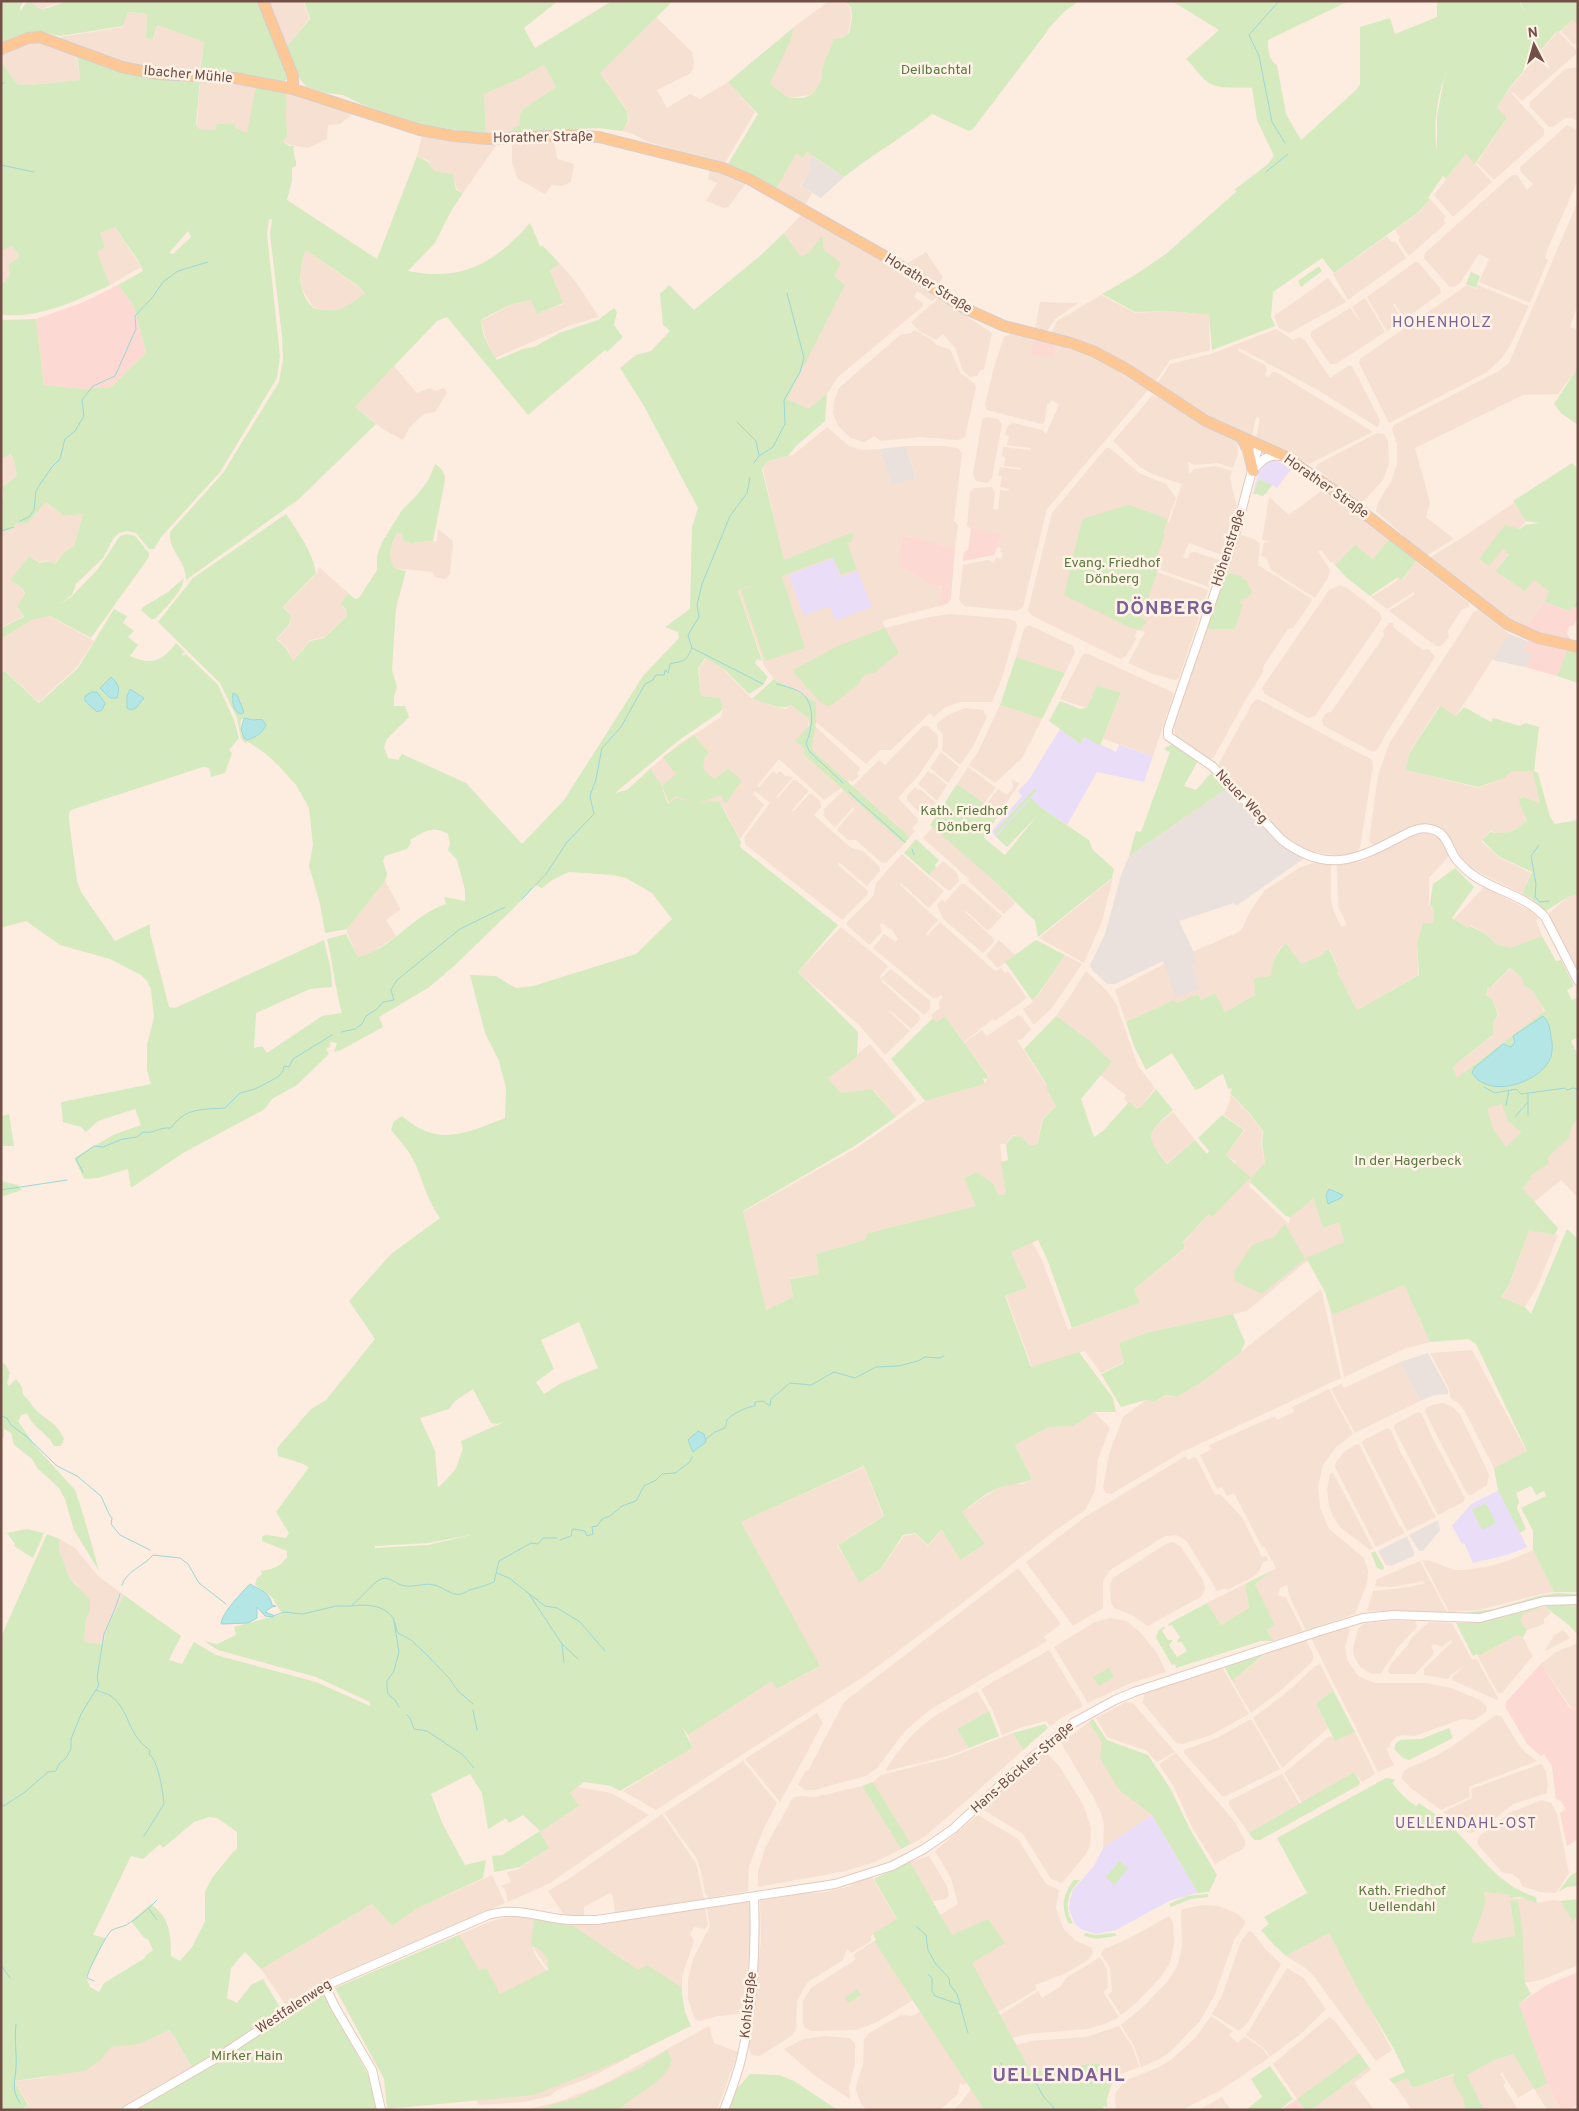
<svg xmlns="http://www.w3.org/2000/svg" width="1579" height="2111" font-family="Overpass,sans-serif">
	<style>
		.residential { fill: #f6e0d1 }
		.commercial { fill: #fdd9d3 }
		.industrial { fill: #ebe1dc }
		.education { fill: #eaddf8 }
		.green { fill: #d6eabf; fill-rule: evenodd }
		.water { fill: #b5e6e6; stroke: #9bd7d8 }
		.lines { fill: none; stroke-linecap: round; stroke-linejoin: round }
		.stream { stroke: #9bd7d8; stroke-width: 1 }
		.minor-casing { stroke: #e2cabf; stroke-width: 10 }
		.major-casing { stroke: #d8cecb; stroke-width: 12 }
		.minor { stroke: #fff; stroke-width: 8 }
		.major { stroke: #fdc796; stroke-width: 10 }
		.labels { text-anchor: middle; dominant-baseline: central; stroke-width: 5; stroke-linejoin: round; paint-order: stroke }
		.park-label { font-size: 14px; fill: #59793f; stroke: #fff2e6 }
		.street-label { font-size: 14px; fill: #735047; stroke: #fff2e6 }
		.neighbourhood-label { font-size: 15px; letter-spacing: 1px; fill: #7d6297; stroke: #fff2e6 }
		.district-label { font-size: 19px; font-weight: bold; letter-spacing: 1px; fill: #7d6297; stroke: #fff2e6 }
	</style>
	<rect width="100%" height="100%" fill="#fcede0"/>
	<path class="residential" d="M29 1H66L40 9Z
		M268 1H303L309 19 285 48Z
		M829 1H842L850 7 851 18 848 33 842 38 834 39 822 68 821 80 817 88 810 95 789 98 770 84 794 27Z
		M128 12 147 14 146 38 154 40 157 25 204 42 199 72 125 65 76 55 80 80 29 85 17 84 1 61V53L30 40 49 43 61 37 123 27Z
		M656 17 692 52 694 62 693 69 689 74 657 90 667 108 690 94 700 99 728 82 755 112 725 163 648 142 633 134 622 131 629 122 627 110 600 73Z
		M1572 20 1578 25V41L1574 45 1561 31Z
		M1558 31 1576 50V54L1522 101 1513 92 1511 93 1544 129V135L1494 180 1477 163 1507 118 1497 107 1511 87Z
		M544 65 556 87 523 109 520 115 519 126 513 128 512 133 486 134 484 94 517 80Z
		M1578 67V121L1571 118H1565L1553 127H1549L1530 107V102L1565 69Z
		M200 79H220L287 92 354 113 340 124 328 125 327 139 308 148 290 145 283 141 258 140 236 128 235 123 217 124 215 130 199 129 197 125Z
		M1567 125 1578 130V180L1548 248 1545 258 1548 260 1530 303 1479 282 1489 259 1479 254 1460 283 1454 287H1450L1424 258 1425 253 1512 175H1517L1527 190 1533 184 1521 172 1520 167Z
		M422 135 442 140 497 144 463 193 457 189 453 174 433 171 429 161 417 156Z
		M554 140 557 159 574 164 571 182 562 186 552 185 545 194 518 179 512 163V144Z
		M807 152 813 156 809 163 813 166 800 186 812 193 805 205 776 189 796 154 803 158Z
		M1466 154 1492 182 1453 217 1434 195Z
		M710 169 724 172 747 182 728 207 724 208 706 201 717 183 708 179Z
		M1430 199 1446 217 1443 220 1446 223 1409 256 1398 240 1400 237 1395 230 1420 212Z
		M1578 201V304L1570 327 1578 330V367L1558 394 1523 395 1415 448 1430 502 1426 517 1454 539 1426 556 1376 511 1378 503 1392 479 1397 464V444L1392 429 1394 425 1497 372 1509 363Z
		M802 214 860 247 938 297 932 301 917 291 914 297 923 303V306L838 377 827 394 808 410 782 396 802 264 801 257 784 233Z
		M115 227 141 267 110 285 96 252 105 247 100 233Z
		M1387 236 1391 242H1396L1406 258 1348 300 1333 274Z
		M12 246 20 256 8 265 10 274 1 286V251Z
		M306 250 358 287 365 293 346 308 326 311 313 307 302 289 300 270Z
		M926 252 943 277 938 285 906 264Z
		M1415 262 1419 263 1440 288 1441 293 1405 319 1394 303 1393 304 1403 320 1387 331 1367 297Z
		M560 264 575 281 599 317 571 325 495 358 487 342 481 321 511 305 531 300 537 314 563 304 550 269Z
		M1328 278 1346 302 1289 333 1279 328 1274 316Z
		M1467 285 1476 289 1478 285 1529 306 1510 346 1501 359 1487 372 1389 423 1359 363 1360 359Z
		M1101 295 1135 313 1170 311 1209 315 1210 350 1170 360 1155 382 1050 334 1057 321Z
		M939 298 992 333 984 369 980 371 977 376 970 377 963 371 955 348 943 334 936 340 919 331 911 322Z
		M1365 298 1385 332 1336 364H1330L1311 337V332L1350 308 1360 321 1352 307Z
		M1040 302 1076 303 1080 302 1055 319 1046 333 1035 330Z
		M1276 329 1293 340 1299 337 1304 339 1330 378 1348 366H1352L1380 420 1379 425 1377 427 1321 392 1262 360 1239 348 1238 351 1265 365 1267 369 1265 375 1269 377 1272 372H1276L1373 432 1309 464 1256 437 1260 418 1256 417 1252 435 1212 418 1195 406 1185 402 1157 384 1170 364 1211 354Z
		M915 330 932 340 937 345 950 349 961 374 975 384 976 387 965 437 958 440 919 437 881 441 874 436 864 442 851 438 838 426 833 413 834 401 839 388 900 335 911 333Z
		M1010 334 1034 340 1032 354 1053 358 1055 344 1059 345 1101 361 1148 390 1047 509 1023 607 1017 611 964 606 959 600 963 565 988 560 994 563 996 558H1002L1003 553 1000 552 1001 548 997 547 1002 535 967 526 970 492 974 488 992 487 995 493 993 509 998 510 1000 490 1008 491 1009 489 1000 487 1002 476 998 475 1000 467 1021 470V468L1004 466 1005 457 1002 456 1003 447 1030 450 1031 448 1007 445 1009 436 1005 435 1008 425 1013 423 1042 430 1046 434 1059 405 1052 400 1049 404H1047L1045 421 1042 424 987 410 985 404 994 367 1004 337Z
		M394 366 417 393 430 388 435 391 444 388 447 393 435 412 424 414 410 427 403 440 383 429 355 407Z
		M1152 396 1160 397 1207 428 1237 440 1238 454 1233 468 1217 463 1194 465 1188 462 1189 474 1194 469 1216 466 1232 471 1230 478 1237 508 1222 555 1189 543 1183 557 1187 559 1190 553 1194 552 1220 560 1209 587 1158 569 1157 572 1208 590 1179 678 1175 680 1153 674 1128 663 1145 632 1137 630 1135 636 1137 638 1126 656 1120 659 1031 615 1028 610 1052 513 1106 448H1110L1139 473 1166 484 1176 498 1167 522 1169 523 1182 484 1157 476 1141 468 1113 441Z
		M986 417 998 419 1002 424 992 478 987 483 976 481 973 474 982 420Z
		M827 427 849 446 862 450 880 449 891 485 916 477 906 446H945L957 448 962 453 954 521 958 525 955 548 902 535 900 549 901 568 914 573 929 584 937 585 944 591 942 598 935 607 882 621 885 628 925 618 949 614 1010 619 1016 622 1017 626 1002 678 992 702H959L944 708 934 717 930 713 891 750H880L866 764 816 722V702L774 679 765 667 736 583 784 561 763 469 768 461 793 455Z
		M1377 433 1384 434 1388 441 1389 464 1383 480 1364 501H1358L1315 468 1318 464Z
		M9 454 14 460 17 476 2 487 4 498 1 500V459Z
		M1324 489 1389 539 1373 559 1355 545 1335 565 1333 561 1331 563 1321 550 1318 551 1330 570 1328 578 1315 598 1271 570 1266 557 1261 556 1264 543 1271 542 1262 540 1269 497 1289 515Z
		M46 502 64 516 83 514 74 546 64 552 54 564 48 560 40 562 29 556 10 580 22 588 24 593 21 601 17 607 23 617 1 627V529L8 531 17 523H28Z
		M1514 503 1526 521 1519 529 1508 526 1503 549 1509 553 1495 571 1525 591 1534 579 1551 592 1525 628 1498 613 1429 558 1471 532Z
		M438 529 453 541 450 574 445 579 435 577 433 572 394 568 390 560 391 548 397 533H402L403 541 411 543 437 541Z
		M1239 534 1256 540 1260 544 1258 565 1312 599V601L1293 628 1288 629 1263 667V672L1246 699 1214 757 1211 759 1176 736 1173 728 1207 629H1235L1238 619 1242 604 1218 596Z
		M1415 561 1469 603 1468 608 1462 609 1448 631 1449 637 1441 646H1436L1389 611 1415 594 1414 592 1387 609 1371 597 1397 581 1398 577 1403 580Z
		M319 567 348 593 340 604 345 609 347 616 324 637 310 640 293 661 287 648 277 639 290 625 291 616 284 607 317 573Z
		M1340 585 1347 588 1380 613 1382 619 1315 716 1308 718 1265 694 1262 688 1329 590Z
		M1477 610 1480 611 1509 634 1456 716 1439 706 1410 751 1405 770 1478 788 1505 778 1510 772 1532 771 1540 803 1524 797H1520V805L1527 819 1520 827 1502 834 1490 831 1481 841 1498 857 1531 873 1522 894 1469 867 1462 859 1447 834 1432 825 1413 827 1377 845H1373L1369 841 1378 776 1389 744 1473 613Z
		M49 616 94 641 77 667 39 702 7 672H1V639L32 620Z
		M1389 623H1393L1394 628 1423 650 1428 649 1435 657 1387 732 1378 749 1373 752 1324 726 1322 720 1326 713 1331 712 1384 636 1383 631Z
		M1029 625 1073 646 1075 652 1065 673 1016 657 1024 629Z
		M1086 653 1174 693 1153 756 1103 739 1121 694 1097 685 1090 705 1086 708 1060 699 1082 656Z
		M706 658 724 670 752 699 762 701 768 705 785 709 791 705 809 719 803 754 841 788 824 800 779 759 757 786 759 787 773 771 777 774 780 771 786 776 793 777 776 797 778 798 793 780H796L809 791 792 810 794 811 809 794H812L820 801 821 807 814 815 851 848 863 851 879 866 880 871 867 886 839 862 838 865 868 891 867 895 842 920 746 845 744 838 770 803 755 791 753 794 764 805 740 839 722 805 697 803 676 798 669 804 660 782 650 769 679 744 721 717 723 708 720 698 701 696 699 669Z
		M1258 699 1372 760 1373 766 1360 847 1358 851 1348 855H1333L1309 851 1297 846 1284 836 1218 765 1253 702Z
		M1000 705 1042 719 1022 758 995 783 969 765 978 752Z
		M965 708 983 710 987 717 972 748 960 765 942 750 943 735 937 728V724L946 716Z
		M815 726 860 768 857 774 859 776 852 782 850 780 848 782 812 750Z
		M923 726H928L938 736V746L919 775 898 798 917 818 918 822 912 828 915 831 910 837 853 786 879 760 885 765Z
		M941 752 959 767 948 783 930 768Z
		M968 767 996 788 984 803 957 784Z
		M928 771 932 774 933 773 947 785 937 801 918 784Z
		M1012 779 1019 784 999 814 986 805 998 789 1007 795 1013 787Z
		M915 787 918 790 920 789 936 803 927 816H923L907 800V796Z
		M844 790 904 844 887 862 882 863 856 840H848L838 831V828L854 809 853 807 835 828 823 815 825 812 823 810Z
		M933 827 994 881 1015 903 1004 914 977 889 968 881 969 879 923 838Z
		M1426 833 1440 839 1449 856 1429 878V904L1434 911 1433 923H1423L1417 943 1418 975 1357 1010 1337 972 1339 970 1330 949H1325L1322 955 1301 964 1286 943 1279 949 1275 958 1271 976 1254 978 1255 995 1225 1012 1215 993 1201 1000 1198 994 1177 1003 1174 1000 1126 1022 1115 990 1164 964 1241 931 1251 910 1265 890 1301 867 1316 862 1331 864V898L1333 909 1341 927 1347 925 1338 906 1337 865 1363 861 1413 836Z
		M902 854 944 891 929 908 901 883 900 885 938 920 925 935 927 936 940 922 995 971 1001 968 1005 973 1008 971 1027 998 995 1021 993 1019 964 1042 945 1016 936 1022 931 1015 940 1008 939 1002 943 997 941 995 936 998H933L873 948 884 934 896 942 898 939 892 930 881 923 880 925 882 932 869 945 847 925V922L873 896 876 883Z
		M943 861 958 874 959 881 949 891 929 875Z
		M1113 878 1102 921 1084 963 1039 938Z
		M385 881 400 908V910L386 920 396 936 369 955 358 957 347 933V929Z
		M961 884H965L1002 916 988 931 966 911 965 912 993 938 994 942 983 953 943 919 937 905 942 900 945 902Z
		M1484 887 1533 912 1539 918 1536 921 1542 936 1510 948 1496 944 1486 934 1471 925 1468 928 1454 919Z
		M1578 894V971L1548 914 1568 897Z
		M841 927 888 966 880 976 881 978 891 969 930 1001V1009L924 1015 883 980 881 981 919 1015 920 1018 919 1021 911 1029 891 1011 890 1012 910 1031 885 1055 859 1025 798 972Z
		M999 940 1015 955 998 968 986 956Z
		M1065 955 1082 964 1052 1008 1034 1025 1023 1009 1033 1002 1032 1000 1038 996Z
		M1510 969 1521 977 1524 986 1533 991 1539 1000 1548 1021 1457 1090 1450 1077 1456 1064 1493 1036V1023L1499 1014 1492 999 1487 995 1488 987H1492Z
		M1086 971 1108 992 1116 1004 1138 1066 1155 1088 1141 1107H1135L1128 1103 1124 1099 1126 1095 1100 1075 1112 1062 1089 1040 1056 1016 1071 995Z
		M1018 1015 1022 1017 1031 1029 1022 1039 1017 1040 1047 1086V1090L1056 1106 1042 1119 1037 1145H1029L1022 1137 1013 1135 1005 1144H1000L1006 1194 998 1195 994 1184 976 1172 964 1178 977 1206 868 1233 865 1240 816 1254 819 1274 790 1278 793 1297 766 1310 743 1212 858 1147 925 1101 985 1084 989 1076 964 1043 982 1030 987 1036Z
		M870 1044 917 1100 896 1117 873 1089 841 1093 828 1078Z
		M1230 1094 1251 1116 1262 1131 1261 1144 1265 1164 1250 1182 1249 1186 1289 1224 1290 1217 1308 1204 1313 1197 1323 1227 1339 1221 1345 1245 1307 1261 1247 1311 1149 1332 1119 1343 1124 1362 1101 1373 1085 1351 1032 1367 1006 1296 1027 1288 1011 1252 1032 1242 1042 1260 1068 1330 1140 1303 1134 1289 1186 1248 1183 1243 1210 1213 1234 1168 1236 1162 1226 1155 1245 1130 1224 1115 1230 1101Z
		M1501 1098 1522 1130 1507 1149 1478 1128 1489 1100Z
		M1578 1111V1198L1561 1180 1534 1202 1500 1164Z
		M1173 1112 1195 1140 1167 1163 1152 1144V1133L1156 1126Z
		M1529 1230 1558 1235 1537 1287 1525 1307 1501 1297 1509 1286Z
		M1404 1285 1430 1342 1404 1349 1344 1377 1331 1315Z
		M1321 1289 1341 1378 1182 1452 1111 1494 1106 1493 1103 1488 1109 1454 1123 1417 1146 1400 1154 1402 1166 1396 1177 1397 1205 1380Z
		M1472 1350 1527 1452 1494 1468 1464 1410 1458 1403 1450 1398 1449 1389 1430 1353Z
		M1400 1362 1420 1401 1355 1433 1331 1389 1341 1384 1344 1388Z
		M1329 1389 1353 1434 1336 1447 1323 1465 1318 1486 1320 1508 1329 1529 1364 1558 1368 1571 1367 1583 1355 1614 1306 1630 1290 1598 1287 1585 1280 1588 1278 1595 1286 1598 1303 1631 1273 1641 1267 1630 1275 1625 1255 1584 1276 1568 1264 1546 1262 1547 1234 1493 1227 1496 1222 1487 1217 1489 1200 1455 1212 1449 1209 1445 1275 1416 1277 1420 1294 1412 1292 1407Z
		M1443 1403 1453 1407 1460 1415 1489 1474 1487 1485 1471 1495 1467 1494 1425 1412 1426 1408 1432 1405Z
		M1094 1412 1110 1428 1098 1459 1095 1491 1085 1510 1053 1532 965 1601 866 1675 656 1810 623 1791 693 1748 688 1735 772 1681 778 1689 819 1667 741 1522 864 1467 883 1516 837 1545 859 1583 881 1570 904 1536 915 1534 928 1546 941 1531 962 1560 985 1544 962 1512 996 1489 1009 1484H1023L1032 1479 1015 1445 1049 1427 1074 1426Z
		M1418 1412 1422 1414 1431 1435 1465 1498 1463 1502 1438 1515 1394 1428 1395 1424Z
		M1387 1428 1391 1430 1400 1451 1436 1517 1407 1531 1362 1443 1364 1440Z
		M1359 1444 1400 1527 1401 1526 1405 1533 1376 1547 1335 1467 1336 1462 1344 1452 1355 1445Z
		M1186 1456 1188 1460 1195 1457 1197 1459 1215 1495 1220 1494 1242 1517 1262 1557 1266 1556 1268 1560 1263 1562 1258 1573 1251 1578 1227 1590 1226 1588 1217 1591 1186 1540 1176 1535 1165 1536 1110 1570 1103 1581V1608L1073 1626 1026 1562 1085 1517Z
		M1333 1473 1373 1548 1370 1550 1341 1528 1333 1517 1329 1506 1327 1490 1330 1474Z
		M60 1539 75 1548 98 1576 124 1595 108 1626 103 1644 84 1642 86 1619 90 1611 77 1585 70 1579 59 1549Z
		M1173 1542 1181 1547 1203 1580 1205 1589 1202 1596 1148 1626 1132 1615 1114 1608 1111 1603 1110 1585 1113 1578 1166 1544Z
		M1533 1550 1554 1592 1541 1594 1479 1610 1449 1612 1422 1560 1431 1561 1454 1570H1464L1486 1567 1508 1561Z
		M1420 1561 1447 1612 1367 1611 1373 1591 1394 1589 1424 1584 1423 1581 1393 1587 1375 1586 1377 1579Z
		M1018 1568 1061 1624 1044 1637 1047 1641 928 1711 904 1732 877 1768 866 1776 814 1790H805L798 1785 806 1770 808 1771 844 1702Z
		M1245 1584 1249 1608 1221 1625 1207 1603Z
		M1545 1607 1551 1613 1544 1619V1624L1527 1630 1520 1621 1523 1614Z
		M1111 1618 1126 1621 1140 1632 1157 1653 1166 1672 1128 1684 1088 1703 1054 1647 1095 1622Z
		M1390 1621H1415L1417 1627 1397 1648 1394 1654 1381 1673 1372 1674 1366 1671 1360 1667 1354 1656 1353 1649 1358 1629 1365 1623Z
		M1429 1622 1452 1623 1472 1660 1476 1658 1498 1698 1497 1700 1452 1680 1453 1676 1467 1664 1452 1674 1448 1679 1424 1675V1669L1452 1642 1451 1640 1442 1647 1434 1644 1431 1646 1434 1651 1432 1656 1415 1674H1390L1388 1671 1391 1664 1408 1645 1411 1638Z
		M1346 1627 1350 1629 1345 1646 1347 1660 1358 1676 1375 1683H1426L1451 1688 1480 1700 1487 1707 1486 1712 1474 1720 1462 1719 1415 1736 1402 1735 1396 1737 1390 1743V1746L1386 1748 1394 1765 1378 1772 1311 1638Z
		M1563 1630 1570 1638 1545 1651 1554 1635Z
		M1518 1635 1523 1638 1533 1656 1502 1693H1498L1478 1656Z
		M1306 1640 1313 1654V1659L1311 1663 1280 1691 1251 1713 1232 1681 1267 1653Z
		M1578 1643V1707L1572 1709 1541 1664 1556 1652Z
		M1049 1650 1083 1706 1061 1718 1051 1726 1046 1721 1022 1727 1002 1735 992 1709 981 1689Z
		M1320 1664 1333 1690 1316 1704 1328 1728 1282 1768 1253 1718 1291 1689 1314 1667Z
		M1222 1667 1249 1714 1211 1735 1183 1744 1176 1743 1143 1703 1144 1694 1146 1692Z
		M977 1691 989 1711 957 1729 969 1748 948 1756 887 1771 886 1769 896 1754 914 1733 933 1717Z
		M1126 1702 1133 1703 1175 1752 1157 1762 1147 1751 1107 1737 1096 1718Z
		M817 1713 823 1723 780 1802 745 1759Z
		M1496 1715 1501 1716 1517 1742 1525 1752 1537 1761 1469 1787 1470 1797 1441 1810 1412 1789 1402 1779V1775L1406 1769 1434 1757 1451 1747Z
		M1251 1719 1280 1769 1226 1796H1222L1184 1753V1750L1217 1738Z
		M1089 1722 1102 1743 1119 1790 1152 1815 1103 1848 1104 1826 1101 1813 1095 1800 1061 1743Z
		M1355 1732 1375 1774 1362 1782 1354 1772 1302 1803 1284 1773 1328 1737 1332 1736 1335 1741Z
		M1013 1733 1023 1750 973 1795 924 1837 911 1844 873 1782 881 1775 949 1758Z
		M1042 1753H1047L1059 1766 1083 1804 1091 1828 1090 1846 1086 1854 1062 1883 1051 1879 1023 1834 982 1809Z
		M1176 1753 1234 1821 1245 1840V1846L1242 1849 1215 1864 1192 1827 1173 1785 1159 1764Z
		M743 1761 777 1803 763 1830 749 1866 748 1891 708 1898 705 1893 701 1872 697 1859 664 1813Z
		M1541 1764 1546 1771 1548 1786 1547 1793 1513 1804 1482 1829 1471 1833 1467 1832 1443 1812 1472 1798 1471 1789Z
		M1282 1774 1300 1804 1249 1833 1229 1805V1801Z
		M862 1786 901 1849 875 1862 846 1871 758 1887V1872L765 1848 793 1798 800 1796 815 1797Z
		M578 1787 611 1793 649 1815 550 1883 508 1902 505 1889 501 1886 511 1882 507 1872 517 1870 549 1848 540 1832 579 1806 570 1793Z
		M1542 1800 1551 1803 1557 1814 1569 1873 1556 1893 1540 1892 1522 1886 1519 1879 1512 1874 1502 1872 1478 1845 1477 1842 1479 1836 1494 1826 1509 1813Z
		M662 1814 696 1863 704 1899 615 1913 613 1896 610 1893 584 1907V1916L564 1915 548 1891 570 1878Z
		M978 1815 1018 1839 1046 1884 1059 1890 1056 1908 1063 1928 1075 1940 1092 1948 1093 1952 1092 1955 1088 1960 1064 1974 1035 1985 1037 1989 998 2012 971 1963 1004 1943 952 1936 940 1915 958 1904 951 1878 935 1851Z
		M929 1856 947 1886 949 1895 946 1899 932 1901 910 1862Z
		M492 1875 505 1903 328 1979 313 1987 286 2005 261 1969 372 1904 392 1926 416 1909Z
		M872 1877 897 1920 871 1936V1941L851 1953 848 1949 846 1951 843 1960 808 1982 804 1988 797 2001 796 2030 793 2035 760 2056 751 2055 749 2047 761 1940 760 1901 799 1894 825 1892 851 1886 853 1883Z
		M1485 1892 1509 1895 1510 1898 1528 1899 1537 1903 1553 1900 1560 1901 1573 1921 1578 1913V1965L1544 1979 1525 1983 1523 1935 1510 1901 1515 1936 1473 1943 1472 1940 1483 1912Z
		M748 1902 750 1905 751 1942 743 2012 738 2014 717 2016 701 2021 695 2020 688 1999V1979L693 1959 710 1926 707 1908Z
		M1203 1905 1218 1906 1232 1911 1239 1915 1245 1921V1924L1234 1940 1215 1994 1200 2021 1171 2051 1158 2060 1141 2067 1134 2046 1121 2025 1145 2005 1167 1982 1177 1967 1182 1947 1181 1911 1184 1909Z
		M705 1908 708 1925 705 1929 694 1927 690 1934 694 1941 682 1976V2004L688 2023 636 2054 549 1970 534 1949V1944L572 1925 607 1923Z
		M510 1916 536 1919 532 1947 537 1958 548 1973 630 2057 587 2079 557 2090 550 2096 524 2102 480 2105 477 2103 475 2090 408 1957 489 1922Z
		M1169 1916 1173 1922 1174 1945 1170 1963 1160 1978 1135 2004 1121 2015 1108 1995 1112 1992 1110 1968 1101 1954 1104 1949 1128 1939Z
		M1249 1931 1252 1932 1266 1950 1281 1964 1249 2021 1239 2031 1212 2014 1222 1996 1241 1941Z
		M1329 1933 1392 2050 1376 2061 1313 1975 1306 1968 1286 1956Z
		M874 1941 913 2000 877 2022 857 2030 811 2031 805 2028 803 2023V2001L811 1988 855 1960 854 1954Z
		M1100 1957 1107 1969 1108 1988 1103 1992 1119 2017 1105 2024 1087 2029 1027 2034 1012 2038 1000 2015 1038 1991 1042 1998 1060 1987 1066 1978Z
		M1287 1968 1303 1977 1326 2009 1303 2032 1270 2057 1265 2049 1246 2035Z
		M921 2011 967 2083 963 2085 960 2083 958 2094 940 2110H868L862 2106 857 2094 856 2087 863 2064 864 2039 869 2033 901 2015 912 2016Z
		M1211 2016 1233 2031 1229 2035 1237 2043 1245 2037 1263 2049 1269 2058 1219 2091 1182 2110H1116L1115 2094 1124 2081 1157 2068 1172 2059 1196 2037Z
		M1329 2017 1334 2020 1359 2053 1297 2099 1273 2064Z
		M709 2026 714 2043 738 2052 717 2110H524L561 2101 604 2084Z
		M1119 2026 1133 2048 1139 2067 1121 2074 1111 2086 1099 2063 1031 2072 1016 2045 1031 2041 1086 2037Z
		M170 2030 192 2068 119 2110H22L29 2105 14 2081 43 2078 100 2061 111 2046 139 2044Z
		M824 2036 849 2038 855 2043V2064L849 2087 850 2099 814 2075 784 2049 804 2039Z
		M1513 2054 1534 2088 1518 2098 1502 2072 1500 2074 1506 2083 1503 2085 1518 2110H1476L1461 2078 1492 2061Z
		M1369 2067 1371 2070 1354 2083 1374 2110H1311Z
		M1453 2075 1470 2110H1412L1394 2084 1407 2078 1413 2088Z
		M1546 2083 1562 2110H1547L1535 2090Z
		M971 2089 983 2108 953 2110 960 2104Z
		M1222 2097 1231 2110H1198L1210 2104Z"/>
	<path class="commercial" d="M118 285 134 307 146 353 111 387 84 389 44 385 36 319 84 302Z
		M1034 340 1055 344 1053 359 1031 354Z
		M967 526 1002 535 994 555 963 561 964 552 968 550 971 529Z
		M902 535 955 548 951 599 947 604 935 607 942 598V588L937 585 929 584 914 573 901 568 899 559Z
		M1544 602 1569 611 1571 607 1578 609V616L1573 626H1569L1567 633 1572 643 1525 628Z
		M1525 640 1568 651 1557 676 1525 667 1532 655 1524 650 1528 643Z
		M1541 1664 1569 1707 1572 1709 1578 1707V1839L1567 1846 1560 1813 1566 1809 1561 1801 1556 1799 1552 1766 1544 1754 1541 1756 1527 1744 1506 1708V1702Z
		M1578 1972V2104L1568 2110H1562L1546 2083 1519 2004 1547 1985Z
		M1297 2099 1305 2110H1281Z"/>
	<path class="industrial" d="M812 156 844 177 821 198 801 186 812 167 808 164Z
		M906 446 916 478 891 485 880 449Z
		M1509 634 1525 640 1528 643 1524 650 1532 655 1525 667 1492 660Z
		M1226 789 1277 842 1303 859 1236 906 1234 903 1179 921 1192 948 1197 964 1192 966 1199 989 1176 998 1163 961 1115 984H1107L1092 970 1090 965 1105 934 1121 875 1129 856Z
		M1428 1353 1448 1390V1394L1434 1395 1420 1401 1400 1362Z
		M1438 1520 1440 1530 1423 1551H1419L1409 1535Z
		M1407 1536 1414 1552V1556L1391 1566 1386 1565 1378 1551Z"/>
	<path class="education" d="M1275 460 1292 468 1277 488 1272 485 1266 494H1253L1259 471 1263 465 1268 461Z
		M833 558 840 577 858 571 872 607 835 621 830 606 804 616 789 575Z
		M1060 729 1080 744 1085 737 1116 752 1119 745 1153 756 1144 782 1097 772 1067 825 1043 809 1007 847 991 832 1022 796 1018 791 1028 781Z
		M1499 1490 1527 1547 1507 1555 1473 1563 1464 1543 1462 1544 1452 1526 1471 1504Z
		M1152 1815 1198 1893 1171 1900 1116 1930 1096 1934 1081 1929 1075 1924 1069 1909 1070 1899 1073 1890 1094 1866 1103 1848Z"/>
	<path class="green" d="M1 1H24L20 7 21 11 25 4 29 1 40 9 48 8 67 1H261L288 76 285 82 227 72H200L204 42 157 25 153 40 146 38 147 14 128 12 123 26 60 36 42 32H30L1 44Z
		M304 1H558L524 28 535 48 612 1H673L600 73 627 111 628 122 622 131 598 128 512 133 513 128 519 126 520 115 523 109 556 87 544 65 517 80 484 94 486 134 422 125 361 104 343 95 326 93 307 87 297 76 285 48 310 19Z
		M843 1H1079L1064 12 1046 31 1049 29 973 129 969 131 932 114C904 137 873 154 844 177L807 152 803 158 796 154 776 189 746 171 728 164 758 114 728 82 794 27 790 41 770 84 789 98H803L811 95 817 88 821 80 822 68 834 39 842 38 849 33 852 18 851 7Z
		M1172 1H1349L1268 40C1267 49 1269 61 1277 65L1286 114 1301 140 1357 89 1360 84V27L1390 18 1395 34 1437 17V1H1519L1525 12 1520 1H1578V25L1572 20 1559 32 1557 31 1510 87 1497 107 1507 118 1475 164 1466 154 1446 179 1443 176 1428 198 1430 199 1419 212 1334 273 1322 258 1273 292 1271 317 1275 326 1212 350 1209 315 1170 311 1135 312 1102 294 1135 275 1167 253 1237 191 1234 190 1268 164 1274 156 1257 120 1252 88C1236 86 1214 92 1202 77 1196 71 1193 65 1186 59L1219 30ZM1449 66 1444 79 1437 116V151C1433 124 1437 92 1449 66Z
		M77 55 200 79 196 124 199 129 215 130 217 124 235 123 236 128 247 133 256 86 285 94C289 102 285 109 286 115 286 122 287 129 287 136L283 141 289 146H294C292 153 297 159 296 166L292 168V181L287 200 377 259 417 156 428 162 434 171 453 174 456 190 463 193 451 211 435 243 408 271C462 282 495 263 530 223L540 246H543L560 264 550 270 563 303 537 314 531 300 510 305 484 318 481 321C482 335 489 348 497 360L523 349 534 347 559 333 598 320 614 308 617 312 614 325 623 337 607 352 605 350 528 415 447 317 437 321 355 407 376 424 299 499 186 580C186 559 168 552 170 532L223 473 279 382 283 359 282 336 270 234 272 219H269L267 234 280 356 277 378 220 472 162 536 154 549H149L136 533 127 531 119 533 113 539 103 558 76 584 72 595 59 605 71 597 98 569 120 536 127 534 135 536 149 553V557L91 638 50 616 32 620 1 639V628L24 617 17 607 25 593 22 588 10 580 29 556 40 563 48 561 55 564 64 552 74 546 83 514 64 516 46 502 28 523H17L8 531 1 529V500L4 498 2 487 17 476 14 460 10 454 1 459V320L36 319 44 385 84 389 111 387 146 353 134 307 118 285 143 271 139 262 115 227 100 233 105 247 97 252 110 285C74 302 41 318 1 315V286L10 274 8 265 20 256 12 246 1 251V61L17 84 29 85 80 80ZM188 231 191 237 173 254 169 253ZM306 250 358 286 365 293C346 308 338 314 313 308 297 292 298 270 306 250Z
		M784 233 801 257 810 252 822 235 824 250 841 263 834 276 845 285 787 399 808 409 827 394 825 421 795 447 788 456 768 461 762 469 784 560 848 534 853 533 852 541 847 544 857 569 841 575 833 557 782 576 805 648 765 661 741 590 761 583 738 590 762 661 757 659 755 663 768 677 762 686 749 694 725 670 705 658 698 669 701 696 720 698 723 708 720 712 678 741 615 793 627 790 650 769 660 782 668 804 676 798 690 801 675 796 669 802 662 786 676 774 663 757 694 735 709 753 705 757 703 769 714 779 728 769 742 780 725 804 721 795 699 803 719 801 741 842 740 847 838 925 798 972 858 1032 857 1057 828 1078 841 1093 872 1089 896 1117 856 1145 743 1211 766 1310 793 1297 790 1279 819 1274 816 1254 865 1240 868 1233 976 1206 964 1178 976 1172 994 1184 998 1195 1006 1194 1001 1162 1008 1160 1006 1144 1013 1136 1022 1137 1029 1145H1037L1043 1119 1056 1106 1047 1090V1085L1024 1049 1056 1016 1089 1040 1112 1062 1081 1099 1094 1137 1103 1131 1129 1102 1136 1108 1141 1107 1156 1089 1173 1110C1147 1133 1144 1135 1167 1164L1195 1140 1207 1154 1209 1151 1198 1138 1222 1115 1244 1130 1226 1155 1251 1178 1265 1163 1262 1144 1263 1131 1251 1115 1230 1093 1232 1088 1228 1089 1223 1074C1212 1078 1205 1088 1195 1090L1172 1053 1146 1070 1134 1046 1126 1022 1174 1000 1177 1003 1198 994 1201 1000 1215 993 1225 1012 1255 995 1254 978 1271 976C1272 963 1276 952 1286 943L1301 964 1322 955 1325 950 1329 949 1339 971 1337 972 1357 1010 1419 975 1417 943 1423 923H1433L1434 911 1430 904 1433 884 1455 868 1474 887 1452 918 1468 928 1470 926 1486 934 1496 944 1510 948 1542 936 1556 961 1561 960 1574 986 1567 990 1572 1000 1578 997V1037L1571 1041 1578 1055V1117L1572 1126 1569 1138 1547 1158 1549 1163 1530 1176 1532 1178 1522 1188 1558 1228 1555 1235 1529 1230 1509 1285 1501 1297 1525 1307 1531 1314 1567 1229 1578 1239V1592H1554L1533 1550V1531L1521 1508 1546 1496 1544 1491 1536 1495 1531 1486 1516 1493 1519 1501 1517 1508 1526 1529 1520 1533 1498 1490 1494 1468 1527 1451 1476 1344 1468 1339 1430 1342 1404 1285 1332 1315 1325 1292 1306 1258 1344 1242 1339 1222 1323 1228 1313 1197 1308 1204 1290 1217 1286 1216 1250 1182 1252 1180 1250 1178 1212 1217 1209 1214 1183 1242 1185 1248 1134 1289 1140 1303 1072 1328 1047 1259 1038 1240 1011 1252 1027 1288 1005 1296 1031 1367 1079 1352 1113 1398 1116 1412H1094L1074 1426 1049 1427 1015 1445 1032 1479C1021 1485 1010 1483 998 1488 985 1493 973 1504 962 1512L985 1544 961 1560 941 1530 928 1545 915 1533 903 1535 881 1569 859 1583 838 1545 884 1516 864 1466 741 1522 820 1666 777 1689 772 1681 688 1735 682 1727 693 1748 620 1791 611 1786 584 1782 570 1793 579 1806 540 1832 549 1848 520 1867 494 1872 492 1856 502 1855 540 1831 523 1815 509 1823 506 1818 488 1829 482 1793 470 1774 431 1794 443 1825 465 1865 486 1860 483 1878 416 1909 392 1926 372 1904 261 1969 245 1952 231 1968 227 1998 237 2003 251 1985 263 1979 287 2019 323 1994 375 2087 378 2110H134L196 2074 170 2030 139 2044 111 2047 100 2061 84 2071 14 2081 28 2105 21 2110H1V1637L47 1534 60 1539 59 1549 70 1579 90 1600V1611L86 1619 84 1642 103 1644 108 1626 124 1595 181 1636 169 1660 182 1664 194 1642 216 1655 316 1682 370 1706V1702L316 1677 218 1650 204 1641 217 1644 236 1635 234 1627 282 1614 272 1597 255 1585 257 1578 262 1574 261 1571C273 1569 280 1567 287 1557V1551L262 1541V1536L267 1535 286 1538 289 1533 276 1512 309 1467C299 1461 289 1460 278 1456L277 1448 311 1409 326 1400 375 1339 349 1301 391 1254 440 1218C424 1196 422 1172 408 1151 403 1144 397 1137 391 1130L394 1121 402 1116C438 1148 466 1133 505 1118L506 1088 499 1061 485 1033 470 975 496 976 516 988 533 986 636 954 672 919 652 893 626 878 613 875 569 872 552 880 542 888 535 885 518 904 454 966 428 988 379 1017 383 1027 341 1050 334 1052 337 1043 330 1042 331 1046 326 1049 329 1054 297 1085 272 1099 265 1109 183 1153 131 1188 128 1169 98 1178 84 1179 74 1158 113 1135 141 1125 135 1109 98 1121 86 1132 81 1127 63 1122 61 1102 151 1084 147 1070V1045L154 1017 151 989 147 981 141 975 110 959 60 945 26 921 1 928V672H6L39 703 78 668 114 609 127 616 123 623 134 631 128 637 138 645 130 656C151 666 163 661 176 643L185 652 182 654 183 656 186 654 218 685 234 720 239 738 229 750 232 753 225 773 211 777 209 768 203 767 71 810 69 814V820L77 881 81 892 115 941 150 924V933L169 1007 175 1008 324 940 331 970 332 987 310 989 256 1013 254 1048 262 1046 267 1053 322 1016 342 1013C335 988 333 963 327 939L346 934 358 957C390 951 412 915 446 904L444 897 465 901V890L457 860 448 850 450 843 448 834C432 825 424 832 410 840L411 843 407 849 385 856 383 861 387 874 385 881 347 929 325 933 320 904 309 866 313 845 309 808 296 785 278 765 266 754 247 741 246 744 241 738 237 718 220 683 158 622 193 578 286 514C299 534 312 550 316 573L283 607 291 616 289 625 276 639 286 648 293 661 310 641 324 638 347 616 346 609 340 604 348 593 355 599 359 598 377 570V556L382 542 402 510 415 497 428 481 435 464C441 468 445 472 445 480L433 541 411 543 403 541 402 533H397C391 546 387 554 394 568L406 571 396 608 392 670 397 687 394 697V706H405L409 717 387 739 384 747 388 758 398 760 402 754 466 783 522 844 564 800 643 676 679 638 678 632 665 627 690 609 692 527 698 508 644 406 620 368 636 355 651 351 670 331 663 325 660 294 669 285 694 310 761 255ZM244 718 253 720 262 718 266 724C262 733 257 738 247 740 240 736 240 727 241 720ZM1510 968 1521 977 1524 986 1533 991 1545 1011 1457 1078 1453 1069 1456 1064 1493 1035V1023L1498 1014 1492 999 1486 995 1488 987H1491ZM1502 1104 1508 1121 1521 1132 1506 1147 1493 1129 1487 1108ZM579 1322 598 1368 561 1383 544 1394 536 1382 554 1369 541 1340ZM473 1389 491 1423 497 1424 506 1421 461 1441 463 1449 455 1470 438 1488 435 1451 420 1418 449 1409 455 1401ZM475 1534 428 1545 375 1548V1546L428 1543ZM209 1817 217 1818 237 1832V1849L233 1852 212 1878 205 1892V1921L192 1947 180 1961 171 1956C171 1934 170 1918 151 1904L131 1921 144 1938 148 1939 153 1950 146 1955 145 1958 104 1983 99 1992 90 1987 86 1977 106 1938 93 1935 131 1856 143 1859 160 1844 163 1848 194 1822Z
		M1319 266 1322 271 1301 287 1298 281Z
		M1471 272 1480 276 1476 288 1466 284Z
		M1578 367V425L1561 413 1554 404Z
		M1572 463 1578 469V609L1571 607 1570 611 1544 602 1550 592 1534 580 1525 591 1495 571 1509 554 1503 549 1489 566 1479 559 1505 525 1520 529 1525 525 1539 523 1526 521 1513 501Z
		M1259 479 1272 485 1263 496 1254 493Z
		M1129 505 1168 519 1163 534 1165 535 1154 565 1159 567 1141 618 1147 621 1140 630 1131 628 1064 595 1082 519Z
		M1389 539 1416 560 1402 580 1398 577 1370 596 1347 578 1335 565 1355 545 1373 559Z
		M1230 573 1242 576 1241 579 1246 580 1252 592 1248 597 1241 599 1240 603 1243 604 1235 629H1207L1224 578Z
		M184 578C182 593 165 608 155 619H151L141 610 143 607 168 592Z
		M885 628 899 653 874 673C868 673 861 676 860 683L832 705 827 706 820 702 793 672V670L838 646Z
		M1568 649 1578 650V683L1557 676Z
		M1016 657 1065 673 1042 719 1000 705Z
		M774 679 816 702V722L812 750 910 837 904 844 803 754 804 749 795 741 809 726V719L791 705C778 712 765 701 752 699Z
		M1097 685 1121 693 1100 746 1085 737 1080 744 1049 721 1060 701 1080 709 1087 708Z
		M1440 706 1456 716 1464 707 1491 722 1493 718 1520 726 1525 723 1539 727 1534 771 1538 773 1550 817 1555 824 1578 820V894L1568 897 1546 911 1531 898 1522 894 1532 872 1498 856 1482 840 1490 832C1506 835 1516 831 1527 820L1520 805 1519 798 1524 797 1540 803 1532 771 1510 772 1505 778 1478 787 1405 770 1410 752Z
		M1172 744 1198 761 1184 786 1196 790 1211 773 1226 789 1129 856 1136 831 1141 832 1170 752 1165 750 1166 747Z
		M957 784 999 814 984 838 1005 855 1037 816 1007 847 996 837 1031 798 1043 809 1089 840 1092 849 1114 869 1112 878 1038 937 1035 921 994 881 930 825Z
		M1035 788 1037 790 996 835 994 832Z
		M916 839 939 860 935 865 936 868 929 875 904 853Z
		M1036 940 1065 955 1037 996 1032 1000 1005 962Z
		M945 1016 988 1076V1079L983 1078 985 1084 925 1101 891 1059 933 1018 936 1022Z
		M9 1114 14 1146H1V1116Z
		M1 1181 18 1185 22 1190 1 1197Z
		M1285 1224 1305 1259 1262 1294 1235 1281 1234 1272 1252 1245 1274 1237Z
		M1233 1314 1245 1342 1241 1352 1205 1380 1177 1397 1166 1395 1154 1402 1146 1400 1121 1407 1101 1374 1124 1363 1119 1343 1149 1332Z
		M1 1353 2 1363 5 1364 10 1373 7 1383 9 1386 16 1379 22 1387 23 1395C30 1400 33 1408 39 1413 52 1424 56 1422 64 1439L61 1446H54C47 1432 32 1428 27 1413L21 1416 18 1421 36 1447 75 1490 84 1517 99 1571 74 1530 65 1499 59 1488 38 1469 32 1459 14 1445 11 1433 4 1429V1437L1 1438Z
		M1486 1503 1496 1523 1482 1530 1472 1510Z
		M27 1529 44 1533 33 1558 14 1546 15 1544 7 1533Z
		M1375 1551 1384 1567 1383 1570 1377 1568 1371 1553Z
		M1273 1570 1255 1584 1275 1625 1267 1630 1273 1641H1261L1176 1668 1175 1664 1172 1665 1156 1638 1158 1631 1164 1626 1165 1628 1162 1631 1168 1640H1173L1169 1645 1177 1657 1187 1651 1181 1641 1178 1643 1177 1641 1180 1637 1172 1625 1169 1626 1168 1624 1207 1603 1221 1625 1249 1608 1245 1584Z
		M1556 1593 1578 1594V1597L1561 1596 1541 1599 1479 1615 1455 1614 1495 1609 1538 1596Z
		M1564 1604 1578 1605V1635L1569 1625 1545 1607 1523 1614 1520 1621 1527 1630 1523 1638 1518 1635 1478 1656 1477 1654 1473 1656 1456 1623C1496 1624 1526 1607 1564 1604Z
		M1267 1652 1232 1681 1224 1666Z
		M1109 1668 1114 1677 1099 1686 1093 1677Z
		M1333 1690 1355 1732 1335 1741 1316 1704Z
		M989 1711 999 1736 969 1748 957 1729Z
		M1093 1719 1107 1740 1148 1755 1170 1788 1190 1829 1217 1875 1209 1892 1198 1893 1152 1815 1119 1790 1100 1758 1102 1743 1089 1722Z
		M1045 1724 1048 1728 1023 1750 1013 1733Z
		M1449 1728 1453 1738 1409 1760 1403 1758 1394 1749 1396 1743 1400 1740 1421 1739Z
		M1354 1772 1360 1782 1359 1785 1260 1840C1254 1841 1252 1838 1249 1833Z
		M1386 1778 1393 1779 1395 1781 1392 1783C1399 1792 1407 1800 1416 1806L1419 1803C1432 1812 1445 1820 1456 1831 1482 1857 1499 1886 1536 1897L1537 1903 1520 1897 1510 1898 1509 1895 1485 1892 1484 1895 1486 1898 1483 1912 1472 1940 1473 1943 1515 1936 1510 1901 1518 1900 1523 1935 1525 1983 1531 1994 1519 2004 1547 2083 1535 2090 1513 2054 1492 2061 1467 2075 1484 2110H1466L1463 2098 1453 2082 1454 2074 1413 2088 1407 2078 1394 2084 1389 2079 1405 2072 1394 2049 1358 1989 1329 1933 1286 1956 1274 1945 1261 1930 1269 1924 1264 1917 1307 1893 1277 1838Z
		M873 1782 911 1844 901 1849 862 1786Z
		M1119 1861 1128 1868 1115 1885 1106 1877Z
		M910 1862 952 1935 988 1919 1005 1943 972 1963 1031 2072 1099 2063 1111 2086 1107 2099V2107L1103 2106 1104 2110H982L983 2108 874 1941 876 1940 873 1934 897 1919 874 1879Z
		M1578 1872V1886L1567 1887 1558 1892 1571 1875Z
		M1074 1880H1080C1068 1892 1063 1908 1073 1923L1069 1924C1060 1908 1063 1893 1074 1880Z
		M1208 1894V1897L1191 1899 1171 1907 1169 1904 1187 1896Z
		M1578 1899V1913L1573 1922 1560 1901Z
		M534 1919 572 1925 638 1970 647 1965 681 1987 685 2012 691 2026 622 2060 534 2095 387 2109 384 2079 335 1988 459 1935 479 1970 486 1968 500 1994 548 1970V1959L539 1949 531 1946Z
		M1085 1933 1095 1935 1115 1933 1116 1936 1096 1939 1084 1936Z
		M857 1989 861 1995 848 2003 845 1998Z
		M667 2050 672 2060C665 2084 636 2092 619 2110H534L576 2098 640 2068Z
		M1359 2053 1369 2067 1311 2110H1305L1297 2099Z
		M1270 2066 1293 2099 1279 2110H1246L1262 2097 1251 2079Z
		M750 2074 779 2075 794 2081 838 2110H728L735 2091Z"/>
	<path class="water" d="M111 677C119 684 120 688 117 698H110L100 688Z
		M130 689 144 698 136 708 131 710 127 708V696Z
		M91 692H97L105 703 102 710 97 712 85 701V696Z
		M233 693 237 695 244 712 241 714C233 712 232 701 233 693Z
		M244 718 253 720 262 719 266 725C262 733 257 737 247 740L244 738 241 729Z
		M1543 1016C1549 1022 1550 1028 1551 1037 1553 1045 1553 1055 1548 1063 1533 1085 1488 1098 1472 1073L1474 1068 1503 1044 1511 1047 1515 1042 1513 1036Z
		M1329 1189 1343 1195 1341 1198 1328 1204 1326 1195Z
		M698 1431 704 1434 706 1442 693 1452 688 1440Z
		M250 1584C260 1590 270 1592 272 1605L276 1606 272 1607 265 1612 273 1615V1617L265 1616 257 1607V1618L248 1623 221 1624C221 1614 242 1592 250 1584Z"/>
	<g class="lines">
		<path class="stream" d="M1279 1 1249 35 1259 56 1272 122 1285 143
			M1 84 4 83
			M1 165 34 172
			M1266 172 1288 154
			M737 422 756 441 759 455
			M754 463 759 456 773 447 785 424 784 400 800 372 804 358 787 293
			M20 521 29 517 34 510 36 491 40 484 52 467 60 459 65 439 75 431 84 416 82 400 93 386 115 376 136 329 135 316 152 298 163 282 178 271 208 262
			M1 531 14 527
			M1576 605 1578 599
			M692 648 763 684
			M777 684C784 686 793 688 800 692 816 702 813 728 806 743L809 751 843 783
			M849 792 905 842
			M1539 845 1531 856 1536 884 1535 897 1540 902 1549 901
			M912 849 914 855
			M522 899 546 874 567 842 594 814 590 796 596 779 602 748 621 727 645 684 653 680 656 675H664L665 670 668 673 670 664C685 660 685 663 692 648L688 635 699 617 697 605 702 584 730 516 747 493 750 478
			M341 1032 355 1029 362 1024 366 1016 377 1009 383 1002 394 1000 391 990 397 980 460 929 505 907
			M1484 1087 1495 1093C1503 1091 1509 1091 1516 1089L1521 1094 1565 1088 1567 1090 1573 1088 1578 1089
			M1506 1105 1509 1091
			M1528 1115V1094
			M1515 1117 1527 1103
			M83 1172 76 1159 94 1146 103 1147 123 1139 137 1137 143 1132C155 1134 158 1127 171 1128 186 1107 201 1110 225 1108L240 1093 255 1089 278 1077 283 1071 284 1066 289 1067 293 1059 332 1035
			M1 1190 67 1180
			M1 1383V1399
			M1 1403V1407
			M1 1416 7 1418 11 1425 27 1437 57 1466 77 1476 101 1496 109 1514 112 1518 111 1524 120 1535 150 1550
			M706 1439 715 1432 725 1428C726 1426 726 1423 727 1420 731 1414 749 1406 755 1406V1402L763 1401 770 1406 771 1399 790 1383 811 1385 834 1372 855 1378 876 1367 899 1366 918 1361 925 1357 939 1358 944 1356
			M560 1540 571 1536 572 1530 574 1529 585 1531 587 1536 593 1534 592 1527 597 1526 602 1519 610 1516 622 1506 636 1501 644 1486 656 1480 662 1474 675 1473 690 1462 692 1457
			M497 1573 509 1578 545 1606 557 1608 580 1622 605 1651
			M122 1585C126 1571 144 1566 153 1555L180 1558 188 1564 199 1583 226 1604
			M529 1594 562 1644 578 1659
			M352 1606C367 1604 384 1605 393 1618 396 1623 395 1628 398 1633L411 1640 425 1653 449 1678 458 1691 473 1704
			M273 1616 284 1612 303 1614 336 1606H351C359 1600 372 1584 379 1580 387 1575 393 1582 401 1585 412 1589 424 1582 434 1585 442 1587 449 1593 455 1594 463 1596 467 1590 473 1589 482 1587 486 1585 494 1582L499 1561 531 1543 538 1544 543 1538H557
			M394 1621 399 1652 394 1671 387 1681V1688L388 1694 395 1700 399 1707
			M562 1644 564 1663
			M96 1690C101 1693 107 1693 111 1696 130 1710 127 1735 150 1750L149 1754C158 1760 163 1792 164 1804L144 1836
			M473 1710 477 1730
			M407 1715 410 1718 414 1729 427 1731 463 1755 474 1768
			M1 1805 4 1806 25 1792 48 1772 56 1771 59 1764 66 1758 71 1749V1739L81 1714 99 1685 97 1678 104 1634 115 1609 120 1594
			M149 1909 157 1920
			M916 1926 926 1935 928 1950 935 1963 949 1978 950 1985 957 1994 968 2033
			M1 1965 10 1978
			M928 1974 932 1978V1991L935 1996 961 2005
			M94 1981 87 1978C87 1972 107 1933 112 1930 116 1928 122 1927 126 1925 137 1919 148 1909 157 1900
			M16 2024C14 2039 17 2054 16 2068 15 2082 11 2090 20 2103
			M1001 2063 1011 2081 1036 2083 1043 2096 1056 2110"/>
		<g class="minor-casing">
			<path id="minor" d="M1259 444 1236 531 1175 708 1168 729V736L1212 766 1282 840C1325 873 1355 861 1398 838 1408 833 1419 826 1430 829 1446 832 1447 844 1454 856 1458 862 1464 868 1470 873 1493 891 1524 894 1545 917L1578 981
				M1256 467C1263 459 1268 455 1279 456
				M325 1986 335 2007 372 2070 381 2110
				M127 2110 220 2056 325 1986 488 1915C511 1908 531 1914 554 1918 568 1921 583 1920 597 1920L835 1884 892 1866 924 1849 953 1829 1018 1769 1073 1723 1115 1700 1134 1692 1320 1631 1363 1618 1393 1615 1480 1618 1544 1601 1578 1600
				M724 2110C731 2092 738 2074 742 2055 753 2007 756 1946 754 1897"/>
		</g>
		<g class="major-casing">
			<path id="major" d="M263 1 293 76V89
				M1 49 28 38 40 37 122 67 157 74 235 78 293 89 420 130 454 136 488 139 568 135 599 137 723 168 749 179 888 258 964 308 1004 326 1071 343 1095 352 1128 370 1206 421 1284 456 1338 493 1507 624 1538 638 1578 647
				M1241 437 1248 450 1253 471"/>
		</g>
		<use href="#minor" class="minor"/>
		<use href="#major" class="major"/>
	</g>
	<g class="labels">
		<g class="park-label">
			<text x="936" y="70">Deilbachtal</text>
			<text x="1112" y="563">Evang. Friedhof<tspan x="1112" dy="16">Dönberg</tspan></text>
			<text x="964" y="811">Kath. Friedhof<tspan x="964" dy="16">Dönberg</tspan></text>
			<text x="1408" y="1161">In der Hagerbeck</text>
			<text x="1402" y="1891">Kath. Friedhof<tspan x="1402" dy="16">Uellendahl</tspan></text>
			<text x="247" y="2056">Mirker Hain</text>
		</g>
		<g class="street-label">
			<text transform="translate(188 75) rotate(5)">Ibacher Mühle</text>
			<text transform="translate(543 138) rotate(-1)">Horather Straße</text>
			<text transform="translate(928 284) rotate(32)">Horather Straße</text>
			<text transform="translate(1326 487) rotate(35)">Horather Straße</text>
			<text transform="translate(1229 548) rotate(-72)">Höhenstraße</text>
			<text transform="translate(1241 797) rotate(46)">Neuer Weg</text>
			<text transform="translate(1023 1768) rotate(-41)">Hans-Böckler-Straße</text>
			<text transform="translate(749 2005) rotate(-84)">Kohlstraße</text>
			<text transform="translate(294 2007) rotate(-33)">Westfalenweg</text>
		</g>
		<g class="neighbourhood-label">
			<text x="1442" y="323">HOHENHOLZ</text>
			<text x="1466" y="1824">UELLENDAHL-OST</text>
		</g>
		<g class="district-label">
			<text x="1165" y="609">DÖNBERG</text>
			<text x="1059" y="2076">UELLENDAHL</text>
		</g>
	</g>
	<rect width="1579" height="2111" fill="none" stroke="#735047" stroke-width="5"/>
	<g transform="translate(1534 45) rotate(354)" stroke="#fff2e6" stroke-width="4" paint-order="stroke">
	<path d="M0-4L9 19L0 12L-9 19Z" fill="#735047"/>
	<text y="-8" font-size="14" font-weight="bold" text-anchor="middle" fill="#735047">N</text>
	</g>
</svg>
